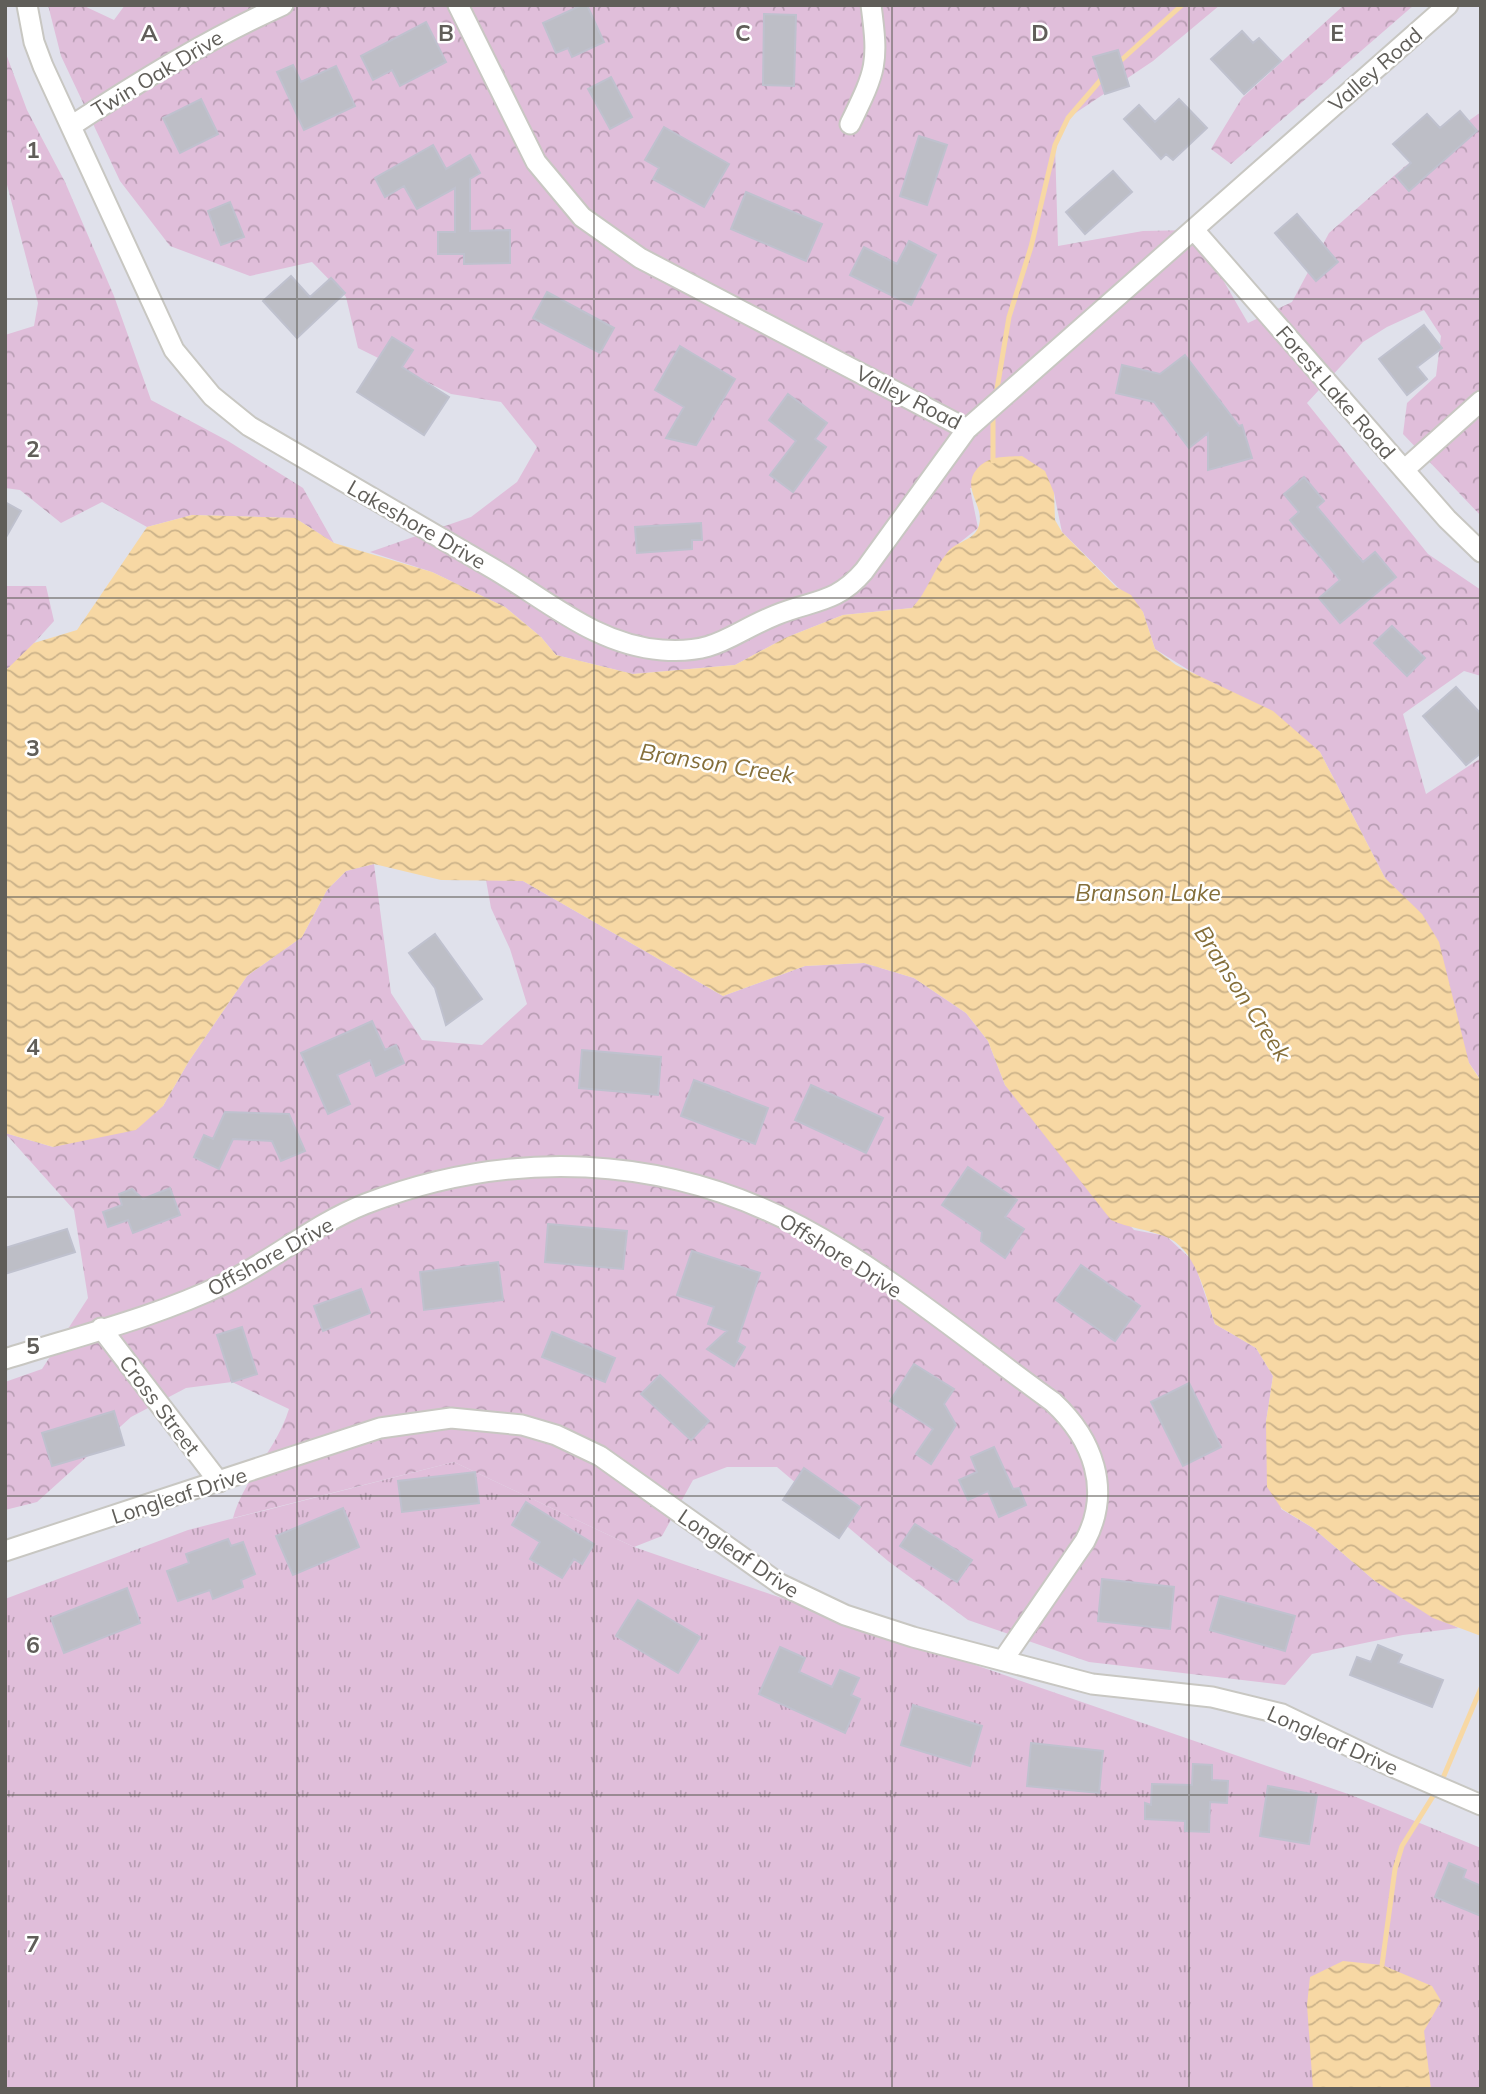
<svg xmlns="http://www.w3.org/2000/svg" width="1486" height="2094" font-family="Mulish,sans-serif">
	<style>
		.grass { fill: url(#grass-tufts) }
		.forest { fill: url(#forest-crowns) }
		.water { fill: url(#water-waves) }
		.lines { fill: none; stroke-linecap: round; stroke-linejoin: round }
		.stream { stroke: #f7d8a4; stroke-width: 5 }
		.building { fill: #bdbec6; stroke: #bfc1ce; stroke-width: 2 }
		.minor-casing { stroke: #c8c7c2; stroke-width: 23 }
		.minor { stroke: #fff; stroke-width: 19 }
		.grid { fill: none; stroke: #605e59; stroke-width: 2; stroke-opacity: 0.55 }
		.labels { text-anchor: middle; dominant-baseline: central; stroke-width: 5; stroke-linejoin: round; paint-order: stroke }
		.street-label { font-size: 21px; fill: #605e59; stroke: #fff }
		.water-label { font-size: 23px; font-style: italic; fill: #846e39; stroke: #fff }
		.grid-label { font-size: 23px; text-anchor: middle; font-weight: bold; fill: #605e59; stroke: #fff; stroke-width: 5; stroke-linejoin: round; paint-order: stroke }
	</style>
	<defs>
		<pattern id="grass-tufts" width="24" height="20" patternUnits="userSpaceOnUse" patternTransform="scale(1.75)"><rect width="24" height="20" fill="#e0beda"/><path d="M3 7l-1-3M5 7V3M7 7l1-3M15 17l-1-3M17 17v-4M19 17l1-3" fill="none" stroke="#b99eb4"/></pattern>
		<pattern id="forest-crowns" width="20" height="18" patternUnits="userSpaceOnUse" patternTransform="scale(1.75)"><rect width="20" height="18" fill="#e0beda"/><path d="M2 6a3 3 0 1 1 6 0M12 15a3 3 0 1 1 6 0" fill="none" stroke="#b99eb4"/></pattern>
		<pattern id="water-waves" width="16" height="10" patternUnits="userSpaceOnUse" patternTransform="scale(1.75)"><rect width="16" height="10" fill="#f7d8a4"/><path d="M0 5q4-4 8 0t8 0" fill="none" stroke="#cbb289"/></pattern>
	</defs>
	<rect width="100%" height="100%" fill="#e0e1eb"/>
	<path class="grass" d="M454 1462 634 1547 1351 1795 1481 1848V2089H5V1599L188 1530Z"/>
	<path class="forest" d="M48 5H82L114 20 125 5H1220L1153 61 1068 118 1055 145 1058 246 1143 231 1194 230 1248 323 1292 302 1329 233 1404 167 1481 112V516L1403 434 1407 403 1436 376 1441 336 1424 310 1387 327 1363 342 1307 403 1428 554 1481 590V676L1464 671 1403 714 1426 794 1481 758V1080L1469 1063 1385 878 1320 752 1155 649 1143 612 1062 532 1054 493 970 488 978 528 948 552 925 594 912 608 843 615 785 638 735 665 633 674 556 655 541 637 505 607 432 572 370 552 471 517 517 482 537 447 501 402 451 394 358 348 346 297 312 262 250 276 170 246 120 181 61 56Z
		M1344 5H1414L1231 164 1211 149 1242 98Z
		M5 51 27 110 65 182 114 296 151 400 228 441 303 488 334 543 295 518 192 515 147 527 102 502 61 523 20 490 5 488V335L34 326 38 303 5 177Z
		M5 586H46L54 621 16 663 5 670Z
		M374 864 391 993 422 1040 482 1045 527 1004 510 949 491 908 486 880 523 881 723 996 805 966 864 963 914 978 966 1013 988 1041 1005 1085 1134 1230 1166 1236 1194 1262 1215 1324 1256 1348 1273 1376 1266 1422 1281 1509 1313 1528 1375 1581 1458 1628 1403 1635 1312 1654 1285 1685 1089 1662 968 1620 888 1561 777 1467H727L693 1480 662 1536 634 1547 454 1462 233 1518C244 1478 277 1449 289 1409L232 1382 186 1388 131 1417 37 1502 5 1510V1382L42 1369 88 1298 74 1210 5 1133 53 1147 163 1106 189 1061 247 976 302 937 327 890 346 871Z"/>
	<path class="water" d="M1022 456 1045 471 1054 493 1055 520 1062 532 1116 587 1131 595 1143 612 1155 649 1176 665 1273 711 1320 752 1385 878 1422 914 1439 942 1469 1063 1481 1081V1636L1433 1618 1375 1581 1313 1528 1282 1509 1267 1487 1266 1422 1273 1376 1256 1348 1215 1324C1205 1295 1196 1247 1164 1236 1146 1229 1129 1228 1111 1220L1005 1085 988 1041 966 1013 914 978 864 963 805 966 723 996 523 881 441 880 374 864 346 871 327 890 302 937 247 976 189 1061 163 1106 136 1130 53 1147 5 1133V671L34 643 77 630 147 527 192 515 295 518 334 543 432 572 505 607 541 637 556 655 633 674 735 665 785 638 843 615 912 608C928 591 933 570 947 553 955 542 971 541 977 530 989 508 959 490 977 469 989 455 1004 457 1022 456Z
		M1343 1961 1382 1965 1432 1986 1441 2001 1424 2031 1431 2089H1313L1307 2005 1310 1977Z"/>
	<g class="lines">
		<path class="stream" d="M1117 64 1182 5
			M996 395 1009 317 1031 247 1055 145 1068 118 1105 75
			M993 415V461
			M1382 1965 1395 1869 1402 1846 1440 1785 1481 1688"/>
	</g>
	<path class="building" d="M582 5H587L604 42 572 57 568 48 556 53 543 23Z
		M764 14 796 15 794 86 763 85Z
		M426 22 446 62 400 86 392 70 373 80 361 56Z
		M1242 31 1253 43 1259 38 1281 61 1244 94 1211 59Z
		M1118 50 1129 86 1105 94 1093 57Z
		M293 65 301 82 336 66 355 106 304 130 277 72Z
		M611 77 632 117 610 129 588 89Z
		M201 99 218 134 180 153 163 118Z
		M1179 99 1207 128 1173 160 1166 154 1161 159 1124 119 1139 105 1155 122Z
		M1460 111 1477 131 1409 191 1396 176 1411 163 1393 144 1427 114 1440 128Z
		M664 127 729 164 704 207 653 179 659 168 645 160Z
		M919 136 947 145 927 205 900 196Z
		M433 145 446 169 470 155 480 173 470 179V231L510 230V263L464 264V254H438V232H455V188L417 209 404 186 385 197 375 178Z
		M1113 171 1132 192 1085 234 1066 212Z
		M746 192 822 224 806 261 731 229Z
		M230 202 244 237 221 245 208 211Z
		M1297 214 1338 262 1316 281 1275 233Z
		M909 241 936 255 911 305 850 275 864 247 897 264Z
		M291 276 310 297 331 278 345 293 297 338 263 301Z
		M547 292 614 328 600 353 533 318Z
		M1424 325 1442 348 1417 367 1427 379 1407 395 1379 359Z
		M392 337 413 350 402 367 449 397 424 435 357 392Z
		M680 346 735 379 696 445 666 438 684 407 655 390Z
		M1185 355 1239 426 1242 425 1252 458 1208 470V433L1189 448 1154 402 1116 393 1122 365 1160 374Z
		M788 394 827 423 815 439 826 447 793 492 770 475 796 441 769 420Z
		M1304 477 1324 501 1317 507 1363 562 1375 552 1396 577 1340 623 1319 598 1340 580 1290 520 1299 512 1284 494Z
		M5 502 21 511 5 539Z
		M701 523 702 540H692V549L637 553 635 527Z
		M1392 626 1425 658 1407 676 1374 643Z
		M1456 687 1481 714V753L1466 765 1423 716Z
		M435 934 482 999 446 1025 435 988 409 953Z
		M372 1021 385 1050 396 1045 404 1063 376 1076 370 1060 337 1075 350 1104 328 1114 301 1053Z
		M582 1050 661 1057 658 1095 579 1088Z
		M694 1080 768 1108 755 1144 681 1116Z
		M811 1085 883 1118 866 1153 795 1120Z
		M225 1112 289 1114 305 1151 281 1161 272 1141 233 1139 219 1169 194 1157 204 1135 213 1139Z
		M968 1167 1017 1200 1005 1217 1024 1229 1005 1258 981 1241 982 1232 942 1205Z
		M170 1188 180 1215 133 1233 128 1220 108 1227 103 1212 122 1205 119 1194 132 1189 143 1199Z
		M548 1224 627 1231 623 1269 545 1262Z
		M67 1229 75 1252 5 1274V1248Z
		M692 1251 760 1273 737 1342 745 1347 734 1366 707 1349 727 1331 708 1324 714 1307 677 1295Z
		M498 1262 503 1300 424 1310 420 1272Z
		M1081 1265 1140 1306 1115 1341 1056 1300Z
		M361 1289 370 1313 323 1331 314 1306Z
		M242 1327 257 1374 232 1382 217 1335Z
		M552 1332 615 1358 605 1382 542 1357Z
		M914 1364 954 1389 944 1404 956 1425 931 1464 916 1454 933 1429 890 1401Z
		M660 1375 709 1421 691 1440 641 1394Z
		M1189 1383 1221 1447 1183 1466 1151 1402Z
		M114 1411 124 1445 52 1466 42 1433Z
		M994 1447 1013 1489 1019 1488 1026 1505 999 1517 988 1491 968 1500 959 1480 977 1472 971 1457Z
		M804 1468 860 1507 839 1538 783 1500Z
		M475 1472 479 1503 402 1512 398 1481Z
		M526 1502 594 1544 582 1564 574 1559 562 1578 530 1559 540 1542 512 1525Z
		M343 1508 359 1547 293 1575 276 1536Z
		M915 1524 972 1560 957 1582 900 1546Z
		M228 1539 231 1546 243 1542 255 1574 241 1580 243 1587 213 1599 210 1590 178 1601 167 1571 189 1563 186 1554Z
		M1102 1579 1174 1587 1170 1629 1098 1621Z
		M127 1588 140 1623 64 1653 51 1618Z
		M1220 1596 1295 1616 1285 1651 1210 1630Z
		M638 1600 700 1637 678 1673 616 1636Z
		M1378 1645 1402 1655 1398 1663 1443 1680 1432 1707 1350 1675 1357 1657 1371 1662Z
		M780 1647 805 1658 799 1672 832 1687 840 1670 859 1678 851 1695 860 1699 845 1733 759 1694Z
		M913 1705 982 1726 970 1766 901 1745Z
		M1031 1743 1103 1751 1099 1793 1027 1786Z
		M1193 1764 1212 1765V1780L1228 1781 1227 1803 1210 1802 1209 1832 1185 1831V1821L1145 1819V1803L1151 1805 1152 1784 1192 1785Z
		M1268 1786 1317 1795 1309 1844 1260 1836Z
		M1449 1863 1466 1870 1463 1878 1481 1886V1916L1435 1897Z"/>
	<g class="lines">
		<g class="minor-casing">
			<path id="minor" d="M27 5 34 42 43 66 174 350 212 396 249 426C330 473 411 521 492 568 547 600 596 645 662 650 718 654 729 634 776 615 812 600 836 604 864 571L967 429 1448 5
				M458 5 536 162 582 217 640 258 967 429
				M850 124C876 70 879 65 871 5
				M71 126C140 81 208 39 283 5
				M1194 230 1447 519 1481 552
				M1404 470 1481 401
				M101 1328 219 1482
				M5 1359C78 1336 156 1317 224 1284 273 1260 315 1224 365 1204 510 1148 664 1154 801 1227 891 1275 971 1343 1053 1402 1093 1439 1112 1490 1085 1541L1003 1660
				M5 1551 380 1428 451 1418 522 1425 556 1435 600 1456 780 1584 845 1615 913 1637 1092 1684 1212 1697 1282 1714 1386 1764 1481 1805"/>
		</g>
		<use href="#minor" class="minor"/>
	</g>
	<path class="grid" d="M297 5V2089M594 5V2089M892 5V2089M1189 5V2089M5 299H1481M5 598H1481M5 897H1481M5 1197H1481M5 1496H1481M5 1795H1481"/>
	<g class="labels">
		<g class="street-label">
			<text transform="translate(1375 69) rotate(-41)">Valley Road</text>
			<text transform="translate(157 73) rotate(-31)">Twin Oak Drive</text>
			<text transform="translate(1336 392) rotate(49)">Forest Lake Road</text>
			<text transform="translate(909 397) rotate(27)">Valley Road</text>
			<text transform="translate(417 524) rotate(30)">Lakeshore Drive</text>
			<text transform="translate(841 1255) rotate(32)">Offshore Drive</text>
			<text transform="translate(270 1256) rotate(-29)">Offshore Drive</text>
			<text transform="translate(160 1405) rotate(53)">Cross Street</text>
			<text transform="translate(179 1495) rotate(-18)">Longleaf Drive</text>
			<text transform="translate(739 1553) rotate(34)">Longleaf Drive</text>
			<text transform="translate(1333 1740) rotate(24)">Longleaf Drive</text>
		</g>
		<g class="water-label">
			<text transform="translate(717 763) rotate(9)">Branson Creek</text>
			<text x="1148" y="892">Branson Lake</text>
			<text transform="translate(1243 993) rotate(57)">Branson Creek</text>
		</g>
	</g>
	<g class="grid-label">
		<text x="149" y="41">A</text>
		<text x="446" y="41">B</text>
		<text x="743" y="41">C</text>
		<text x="1040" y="41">D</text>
		<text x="1337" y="41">E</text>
		<text x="33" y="158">1</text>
		<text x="33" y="457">2</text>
		<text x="33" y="756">3</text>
		<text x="33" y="1055">4</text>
		<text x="33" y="1354">5</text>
		<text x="33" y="1653">6</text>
		<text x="33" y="1952">7</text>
	</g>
	<rect width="1486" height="2094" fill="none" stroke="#605e59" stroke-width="14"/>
</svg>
